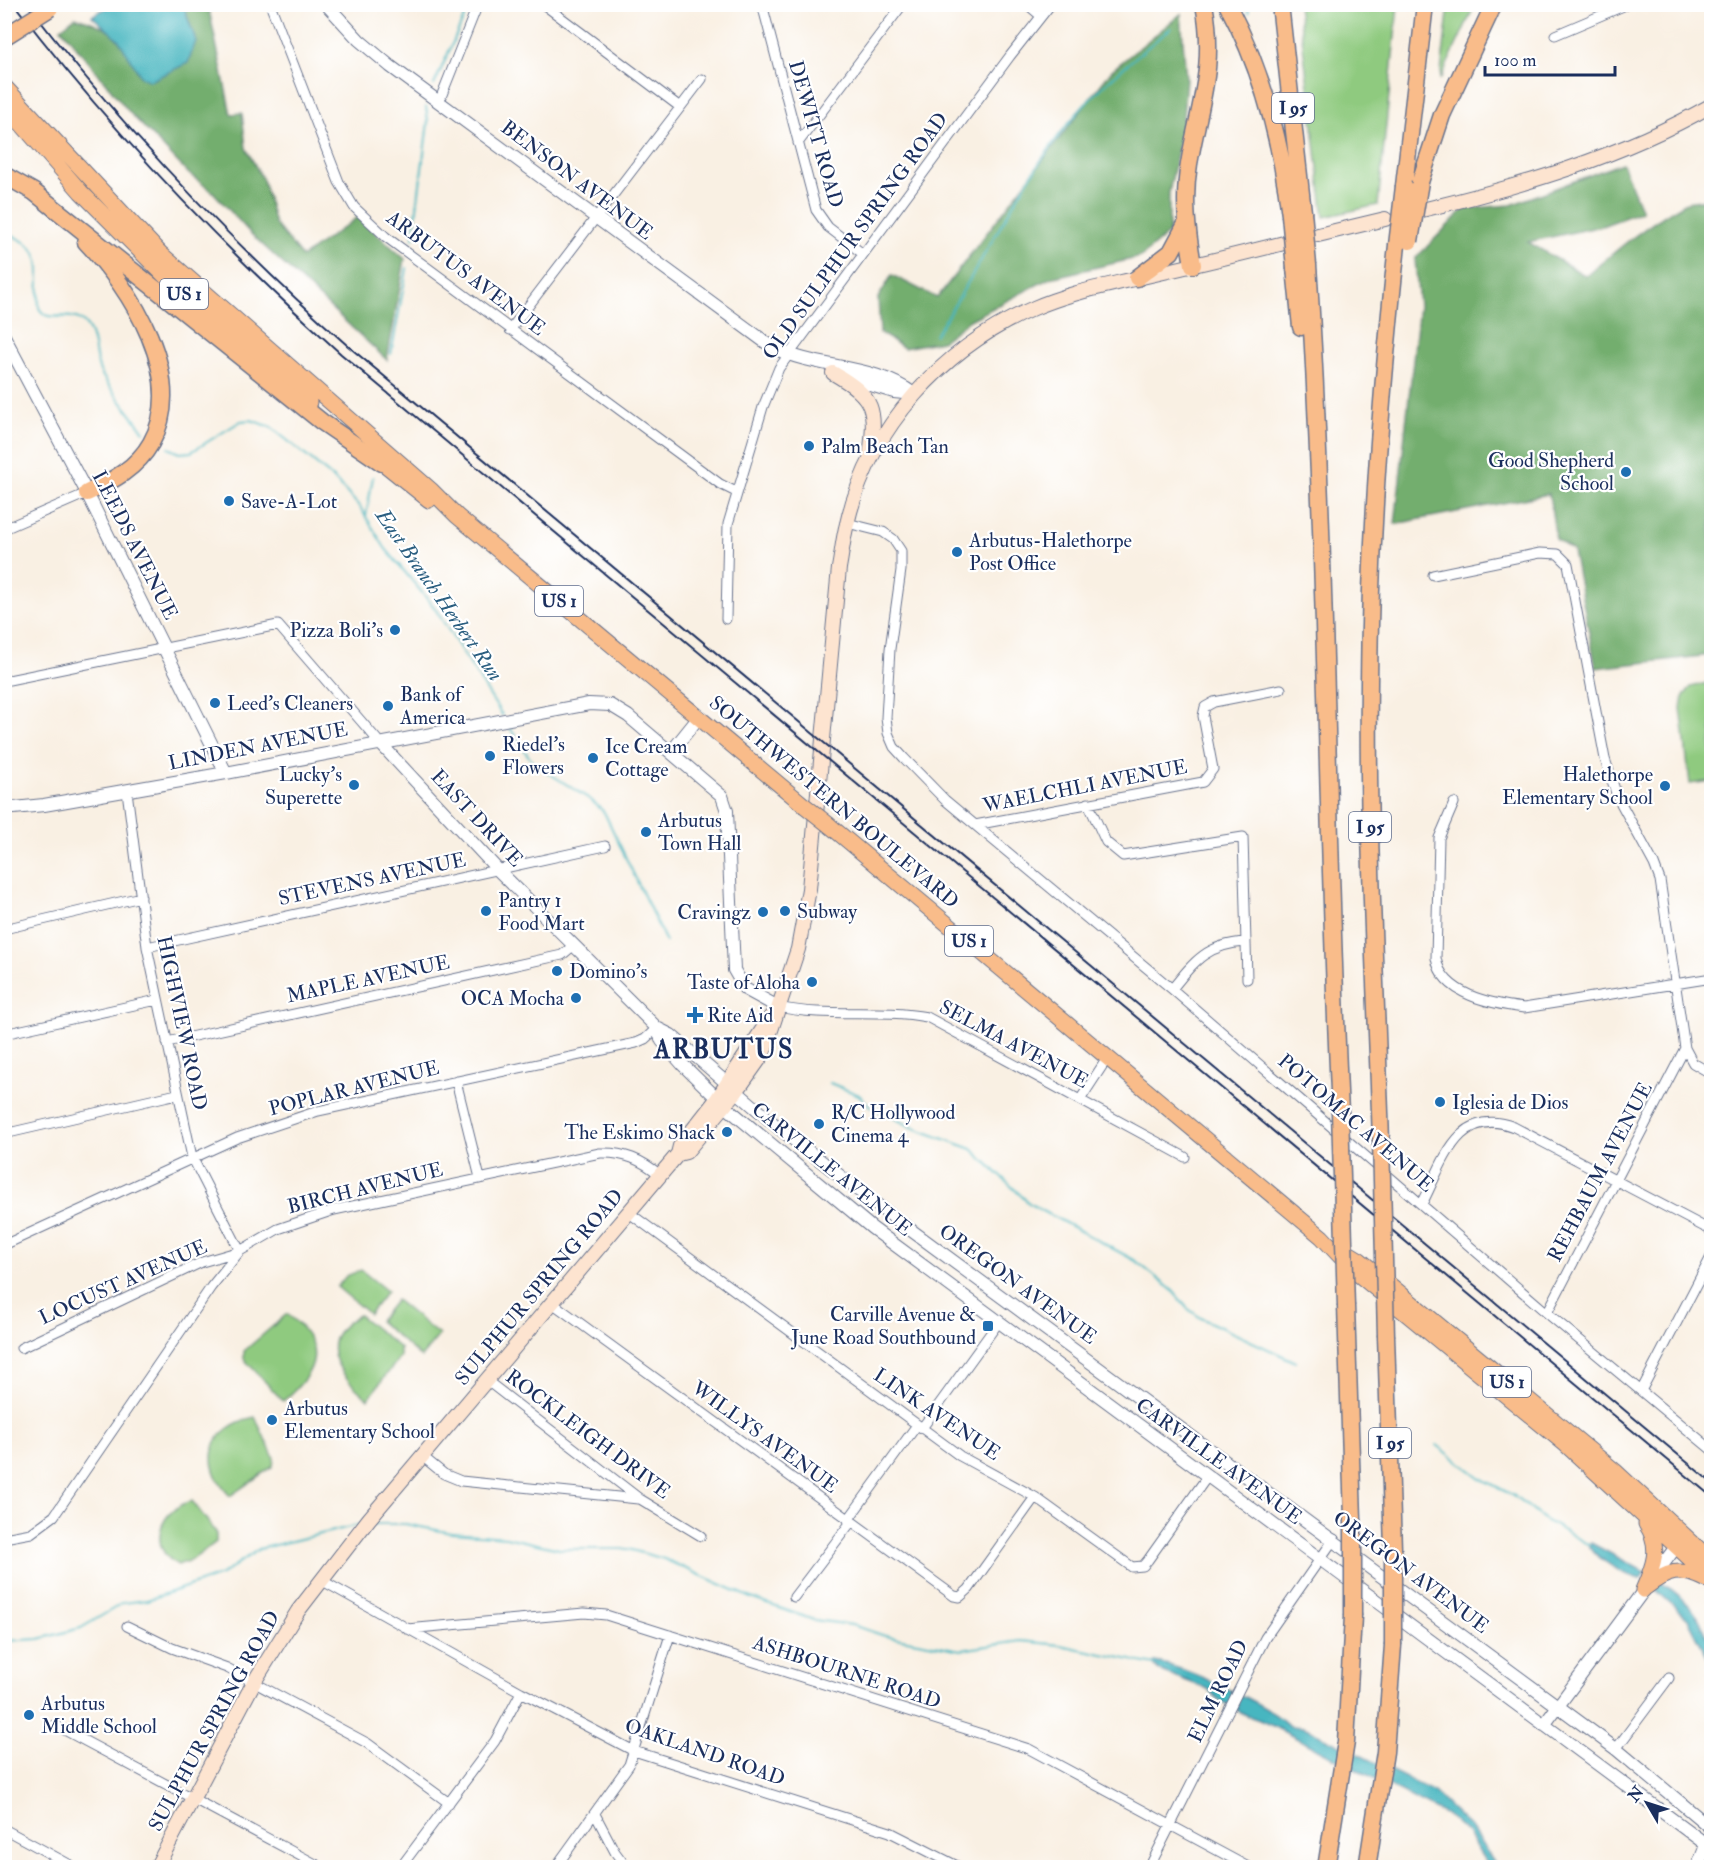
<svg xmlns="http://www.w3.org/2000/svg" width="1716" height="1872" font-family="'IM FELL Double Pica',serif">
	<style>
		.green { fill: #8fca7f; stroke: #557c6e; stroke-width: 1.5 }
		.forest { fill: #73ae6e; stroke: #476e66; stroke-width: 1.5 }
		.water { fill: #47b6c0; stroke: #31728f; stroke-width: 1.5 }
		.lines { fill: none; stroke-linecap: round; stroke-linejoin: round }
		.stream { stroke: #47b6c0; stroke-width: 2 }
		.minor-casing { stroke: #69738d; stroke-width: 11 }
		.tertiary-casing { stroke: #69738d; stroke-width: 14 }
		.secondary-casing { stroke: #69738d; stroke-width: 16 }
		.primary-casing { stroke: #69738d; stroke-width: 17 }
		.motorway-casing { stroke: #69738d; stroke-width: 19 }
		.minor { stroke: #fff; stroke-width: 9 }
		.tertiary { stroke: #fff; stroke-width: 12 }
		.secondary { stroke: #fde4d0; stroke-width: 14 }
		.primary { stroke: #f9bc8a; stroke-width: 15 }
		.motorway { stroke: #f9bc8a; stroke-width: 16 }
		.rail { stroke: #1b2f5e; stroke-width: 2 }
		.primary-bridge-casing { stroke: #69738d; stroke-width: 17; stroke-linecap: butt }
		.motorway-bridge-casing { stroke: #69738d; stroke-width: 19; stroke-linecap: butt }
		.primary-bridge { stroke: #f9bc8a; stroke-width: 15 }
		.motorway-bridge { stroke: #f9bc8a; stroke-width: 16 }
		.poi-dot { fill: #1f6fb2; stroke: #fff; stroke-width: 2 }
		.labels { text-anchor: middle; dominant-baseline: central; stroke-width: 4.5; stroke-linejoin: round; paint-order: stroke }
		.shield { fill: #fff; stroke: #5f6d8e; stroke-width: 1.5 }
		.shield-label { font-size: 18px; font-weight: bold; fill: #1b2f5e }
		.street-label { font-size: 20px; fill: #1b2f5e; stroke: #fff }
		.poi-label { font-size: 20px; fill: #1b2f5e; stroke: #fff; text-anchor: start }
		.water-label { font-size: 21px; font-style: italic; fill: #2a5e80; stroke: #fff }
		.district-label { font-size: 26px; font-weight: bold; letter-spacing: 1.5px; fill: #1b2f5e; stroke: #fff }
	</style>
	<rect width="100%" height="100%" fill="#fff"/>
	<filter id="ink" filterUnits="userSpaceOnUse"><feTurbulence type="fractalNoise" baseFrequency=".0167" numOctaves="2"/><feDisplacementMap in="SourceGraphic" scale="12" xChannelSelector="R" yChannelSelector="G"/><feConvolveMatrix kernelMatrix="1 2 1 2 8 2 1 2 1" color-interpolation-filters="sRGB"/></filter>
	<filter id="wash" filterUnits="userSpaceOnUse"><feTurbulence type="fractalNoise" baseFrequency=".008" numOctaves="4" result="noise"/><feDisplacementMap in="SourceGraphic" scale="24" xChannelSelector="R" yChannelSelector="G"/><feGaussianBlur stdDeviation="1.35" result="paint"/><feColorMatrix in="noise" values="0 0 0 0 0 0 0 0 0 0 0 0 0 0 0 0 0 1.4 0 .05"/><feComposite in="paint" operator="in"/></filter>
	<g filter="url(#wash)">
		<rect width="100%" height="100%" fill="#f9f0e3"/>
		<path class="green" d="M1298 5H1398L1378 205 1324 217Z
			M1449 5H1475L1440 80Z
			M1707 683 1712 684 1711 781 1690 784 1681 708 1683 697 1691 687Z
			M361 1270 387 1291 369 1314 337 1287 346 1276Z
			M396 1300 439 1335 421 1357 379 1321Z
			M287 1314C327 1345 319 1371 283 1401L244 1359V1351Z
			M359 1315 400 1348V1357L368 1399C339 1375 312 1340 359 1315Z
			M255 1417 274 1458 273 1466 230 1496C198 1463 210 1426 255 1417Z
			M192 1501 216 1532V1542L193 1559 178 1565C145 1547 161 1508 192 1501Z"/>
		<path class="forest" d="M183 5H208L231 114 242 113 246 148 263 180 275 224 302 257 358 217 405 259 387 360 251 234 213 192 189 174 130 113 61 28 75 17C118 28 120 41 141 77L196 41Z
			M1181 14 1186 79 1182 131 1169 193V233L1141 257 1050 278 970 320 942 341 904 348 880 333 878 298 892 275 937 298 1112 70Z
			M1622 163 1642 211 1602 226 1528 242 1586 276C1619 248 1646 225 1685 203 1693 199 1703 202 1711 197V655L1596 668 1573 551 1556 539 1549 494 1395 524 1419 306 1415 259 1464 209 1511 205Z"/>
		<path class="water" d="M111 5H183L196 41 188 63 150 81 141 77 118 39 92 16Z
			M1591 1543 1645 1572 1640 1579C1622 1574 1601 1561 1589 1547Z
			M1660 1582C1692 1601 1711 1628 1711 1664L1688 1619 1655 1589Z
			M1155 1662C1185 1667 1270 1705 1289 1726L1304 1727 1434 1792 1471 1828 1497 1867H1489L1467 1833 1450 1817 1265 1722 1248 1716 1219 1700 1208 1689 1158 1670 1154 1665Z"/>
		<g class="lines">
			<path class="stream" d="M1247 4 1249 13
				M434 85 470 4
				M4 233C51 247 36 270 39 308 48 325 71 309 84 323 98 337 92 359 102 375 114 395 131 413 144 432
				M413 239 428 122 426 107
				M935 335C985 262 1020 178 1079 111 1107 80 1139 54 1171 28
				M391 354 407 268
				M169 448 180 453 191 452 241 421 251 420 271 427 333 478 360 507 385 548 434 607 502 715
				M366 516 373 477
				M508 725 533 763 591 800 604 812 666 942
				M830 1083 859 1095 870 1106 914 1128 972 1149 1030 1204 1136 1261 1173 1291 1187 1308 1201 1318 1296 1362
				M1437 1445 1480 1478 1516 1497 1543 1519 1589 1545
				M373 1524H405L452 1533 506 1537 559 1549H628L664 1559 756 1600 814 1620 852 1625 885 1636 961 1650 1021 1641 1060 1645 1155 1665
				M4 1641 39 1639 81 1628 123 1603 147 1600 221 1575 259 1549 358 1525"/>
		</g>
	</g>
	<g filter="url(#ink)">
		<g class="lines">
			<g class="minor-casing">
				<path id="minor" d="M270 4 339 182 354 207 386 237 720 484 736 492
					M543 4 680 107
					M762 4 816 210 828 227 863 254
					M1027 4 1041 16
					M1555 35 1628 4
					M439 102 478 4
					M798 143 903 4
					M510 330 702 79
					M847 523 883 532 893 539 901 551V570L890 649 886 718 888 733 894 747 904 758 945 800 1172 989 1547 1313 1712 1450
					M4 529 87 493
					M1433 575 1540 553 1558 554 1568 564 1605 759 1617 796 1654 864 1660 880 1685 1048 1693 1063 1712 1074
					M726 619 728 524 763 407 779 368 1010 56 1051 4
					M4 681 278 625 380 743
					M1088 803 1106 842 1123 856 1243 837 1247 979
					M1454 803 1439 838 1436 958C1442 995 1492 1004 1524 1008L1712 978
					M975 825 1203 782 1213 769 1203 716 1205 707 1214 702 1281 689
					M4 929 141 897
					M147 947 605 846
					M1172 989C1195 960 1208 944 1246 942
					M778 1007C828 1018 878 1008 927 1017L1185 1157
					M4 1034 157 1000
					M167 1042 562 955 574 945
					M456 1081 480 1178
					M1080 1100 1108 1057
					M4 1134 177 1094
					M1422 1204C1443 1164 1457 1105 1514 1127L1712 1231
					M628 1212 960 1456 1035 1497 1132 1567 1143 1566 1148 1560 1207 1477
					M4 1245 237 1138 318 1111 636 1043 645 1039 657 1028
					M551 1302 954 1596 960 1597 969 1589 1035 1497
					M1547 1313 1685 1048
					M21 1348 202 1262 240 1251 192 1157 147 947 127 791
					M486 1380 640 1499 701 1536
					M1641 1391 1712 1255
					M922 1428 998 1323
					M422 1456 444 1474 461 1481 638 1499
					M848 1520 917 1425
					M4 1538 31 1533 54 1516 211 1287 240 1251 278 1229 334 1210 600 1153C624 1152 642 1160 660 1175
					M321 1580 521 1692 634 1751 890 1832 961 1868
					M794 1597 851 1522
					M127 1626 172 1648 227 1668 367 1743 449 1803
					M407 1629 584 1613 606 1615 1029 1749 1250 1868
					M55 1725 323 1868
					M1616 1749 1669 1678
					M595 1814 615 1852 627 1868
					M4 1829 76 1868
					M400 1868 495 1741 521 1692
					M555 1868 629 1765 670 1635
					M1149 1868 1265 1638 1334 1539"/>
			</g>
			<g class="tertiary-casing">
				<path id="tertiary" d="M326 4 359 40 390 66 772 347C817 370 873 363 914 394
					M4 336 87 493 226 773
					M841 376 894 392 914 394
					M380 743 498 870 657 1028 671 1035 780 1129 885 1211 1616 1749 1712 1829
					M671 752 699 717
					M4 809 44 805 226 773 589 704 610 705 628 716 722 796 727 811 734 970 745 989 778 1007
					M657 1028 662 1041 683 1065 725 1106 872 1228 1707 1845
					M1544 1725 1681 1540
					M1697 1868 1709 1838"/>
			</g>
			<g class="secondary-casing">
				<path id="secondary" d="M1422 210C1522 186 1621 157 1712 105
					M1318 235 1385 219
					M833 373C876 398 876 409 870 457
					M678 1154 686 1152 736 1092 763 1054 798 949 809 889 839 568C842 553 843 538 847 524 869 427 944 347 1034 308 1068 293 1106 286 1142 277 1190 266 1237 255 1284 243
					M156 1868 254 1682 298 1611 369 1519 678 1154 680 1146 717 1099 772 1015"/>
			</g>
			<g class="primary-casing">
				<path id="primary" d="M4 86 161 254 432 491 457 516 805 806
					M4 104 81 192 176 287 309 402
					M373 455 429 500
					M829 825 1322 1237 1353 1270 1565 1444 1712 1579
					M1337 1246 1360 1260 1615 1471 1712 1561
					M1645 1588C1666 1571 1681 1566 1707 1580
					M1643 1590C1653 1567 1662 1547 1646 1524"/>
			</g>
			<g class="motorway-casing">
				<path id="motorway" d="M1227 4C1263 71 1281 141 1290 215
					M1280 4 1303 212
					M4 175 34 192 322 422 382 463
					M1420 182 1442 115 1494 4
					M1404 186 1425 4
					M86 242C131 289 188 378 151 443 137 468 112 481 87 493
					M1193 265C1187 231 1183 199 1189 164 1199 105 1216 67 1204 4
					M1308 265C1327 547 1326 830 1340 1112
					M1295 268 1301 327
					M1137 278 1171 252 1186 224
					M1381 1141C1376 989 1367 836 1369 683 1370 536 1381 391 1397 245
					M1346 1306 1353 1519
					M1386 1336 1393 1549
					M1326 1868 1346 1742 1353 1616
					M1367 1868 1385 1752 1393 1645"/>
			</g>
			<use href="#minor" class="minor"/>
			<use href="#tertiary" class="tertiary"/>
			<use href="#secondary" class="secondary"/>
			<use href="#primary" class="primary"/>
			<use href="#motorway" class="motorway"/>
			<path class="rail" d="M14 4C112 132 221 246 341 354L1712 1497
				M27 4C123 129 230 241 348 346L1712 1483"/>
			<g class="primary-bridge-casing">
				<path id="primary-bridge" d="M805 806 829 825"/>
			</g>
			<g class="motorway-bridge-casing">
				<path id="motorway-bridge" d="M4 37 50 8
					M1303 212 1308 265
					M1290 215 1295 268
					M1410 241 1420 182
					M1397 245 1404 186
					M1340 1112 1346 1306
					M1381 1141 1386 1336
					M1353 1519V1616
					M1393 1645V1549"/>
			</g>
			<use href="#primary-bridge" class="primary-bridge"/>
			<use href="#motorway-bridge" class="motorway-bridge"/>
		</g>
	</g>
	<g class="poi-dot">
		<circle cx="809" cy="446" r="6"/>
		<circle cx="1626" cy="472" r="6"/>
		<circle cx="229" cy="501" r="6"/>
		<circle cx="957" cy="552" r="6"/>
		<circle cx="395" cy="630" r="6"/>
		<circle cx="215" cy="703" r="6"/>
		<circle cx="388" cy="706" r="6"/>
		<circle cx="490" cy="756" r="6"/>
		<circle cx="593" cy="758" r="6"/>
		<circle cx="354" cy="785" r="6"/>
		<circle cx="1665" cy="786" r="6"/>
		<circle cx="646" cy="832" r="6"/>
		<circle cx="486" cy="911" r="6"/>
		<circle cx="785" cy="911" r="6"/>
		<circle cx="763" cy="912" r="6"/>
		<circle cx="557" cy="971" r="6"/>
		<circle cx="812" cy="982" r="6"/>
		<circle cx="576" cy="998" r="6"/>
		<path d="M692 1006h6v6h6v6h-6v6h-6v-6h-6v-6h6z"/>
		<circle cx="1440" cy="1102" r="6"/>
		<circle cx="819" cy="1124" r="6"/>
		<circle cx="727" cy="1132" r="6"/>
		<rect x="982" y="1320" width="12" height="12" rx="3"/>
		<circle cx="272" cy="1420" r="6"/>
		<circle cx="29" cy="1715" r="6"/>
	</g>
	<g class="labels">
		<g class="shield">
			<rect x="1272" y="93" width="42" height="30" rx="4.5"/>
			<rect x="160" y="279" width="48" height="30" rx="4.5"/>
			<rect x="535" y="586" width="48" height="30" rx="4.5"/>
			<rect x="1349" y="812" width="42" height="30" rx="4.5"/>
			<rect x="945" y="926" width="48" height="30" rx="4.5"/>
			<rect x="1483" y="1367" width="48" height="30" rx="4.5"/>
			<rect x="1369" y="1428" width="42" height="30" rx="4.5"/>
		</g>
		<g class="shield-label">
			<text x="1293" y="108">I 95</text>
			<text x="184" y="294">US 1</text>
			<text x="559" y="601">US 1</text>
			<text x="1370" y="827">I 95</text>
			<text x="969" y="941">US 1</text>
			<text x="1507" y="1382">US 1</text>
			<text x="1390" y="1443">I 95</text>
		</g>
		<g class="street-label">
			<text transform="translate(816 134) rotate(74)">DEWITT ROAD</text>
			<text transform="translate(577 180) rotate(37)">BENSON AVENUE</text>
			<text transform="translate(855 236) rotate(-54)">OLD SULPHUR SPRING ROAD</text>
			<text transform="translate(466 273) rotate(37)">ARBUTUS AVENUE</text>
			<text transform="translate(135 545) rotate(63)">LEEDS AVENUE</text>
			<text transform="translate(258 746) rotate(-11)">LINDEN AVENUE</text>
			<text transform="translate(1085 786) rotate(-11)">WAELCHLI AVENUE</text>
			<text transform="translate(834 802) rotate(40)">SOUTHWESTERN BOULEVARD</text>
			<text transform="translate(477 818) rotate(47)">EAST DRIVE</text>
			<text transform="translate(372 879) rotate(-12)">STEVENS AVENUE</text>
			<text transform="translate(368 979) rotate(-12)">MAPLE AVENUE</text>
			<text transform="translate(182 1023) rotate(78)">HIGHVIEW ROAD</text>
			<text transform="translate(1014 1044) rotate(28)">SELMA AVENUE</text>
			<text transform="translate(354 1088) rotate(-14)">POPLAR AVENUE</text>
			<text transform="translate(1356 1123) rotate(41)">POTOMAC AVENUE</text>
			<text transform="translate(832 1169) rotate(39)">CARVILLE AVENUE</text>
			<text transform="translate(1600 1172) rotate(-62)">REHBAUM AVENUE</text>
			<text transform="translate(365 1188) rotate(-14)">BIRCH AVENUE</text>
			<text transform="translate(123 1282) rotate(-24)">LOCUST AVENUE</text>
			<text transform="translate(1018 1284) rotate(36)">OREGON AVENUE</text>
			<text transform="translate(539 1287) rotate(-50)">SULPHUR SPRING ROAD</text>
			<text transform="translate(937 1414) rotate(34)">LINK AVENUE</text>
			<text transform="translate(588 1434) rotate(37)">ROCKLEIGH DRIVE</text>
			<text transform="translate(765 1437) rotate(36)">WILLYS AVENUE</text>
			<text transform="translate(1219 1461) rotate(36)">CARVILLE AVENUE</text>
			<text transform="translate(1411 1572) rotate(37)">OREGON AVENUE</text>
			<text transform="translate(847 1672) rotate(18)">ASHBOURNE ROAD</text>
			<text transform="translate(1218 1691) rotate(-64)">ELM ROAD</text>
			<text transform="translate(214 1721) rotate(-61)">SULPHUR SPRING ROAD</text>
			<text transform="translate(705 1752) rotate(19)">OAKLAND ROAD</text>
		</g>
		<g class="poi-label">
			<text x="821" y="446">Palm Beach Tan</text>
			<text x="1614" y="460" text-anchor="end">Good Shepherd<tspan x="1614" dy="23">School</tspan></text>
			<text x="241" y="501">Save-A-Lot</text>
			<text x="969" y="540">Arbutus-Halethorpe<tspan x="969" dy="23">Post Office</tspan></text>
			<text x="383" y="630" text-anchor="end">Pizza Boli's</text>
			<text x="400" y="694">Bank of<tspan x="400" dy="23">America</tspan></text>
			<text x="227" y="703">Leed's Cleaners</text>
			<text x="502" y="744">Riedel's<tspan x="502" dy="23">Flowers</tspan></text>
			<text x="605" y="746">Ice Cream<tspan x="605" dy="23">Cottage</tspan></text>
			<text x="342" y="774" text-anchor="end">Lucky's<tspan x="342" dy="23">Superette</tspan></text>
			<text x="1653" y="774" text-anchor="end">Halethorpe<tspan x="1653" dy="23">Elementary School</tspan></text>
			<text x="658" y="820">Arbutus<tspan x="658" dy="23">Town Hall</tspan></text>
			<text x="498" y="900">Pantry 1<tspan x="498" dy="23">Food Mart</tspan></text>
			<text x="797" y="911">Subway</text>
			<text x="751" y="912" text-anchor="end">Cravingz</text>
			<text x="569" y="971">Domino's</text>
			<text x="800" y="982" text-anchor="end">Taste of Aloha</text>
			<text x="564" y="998" text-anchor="end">OCA Mocha</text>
			<text x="707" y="1015">Rite Aid</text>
			<text x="1452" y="1102">Iglesia de Dios</text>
			<text x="831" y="1112">R/C Hollywood<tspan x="831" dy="23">Cinema 4</tspan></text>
			<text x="715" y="1132" text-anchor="end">The Eskimo Shack</text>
			<text x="976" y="1314" text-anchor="end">Carville Avenue &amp;<tspan x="976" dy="23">June Road Southbound</tspan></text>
			<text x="284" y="1408">Arbutus<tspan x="284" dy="23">Elementary School</tspan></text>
			<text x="41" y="1703">Arbutus<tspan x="41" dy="23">Middle School</tspan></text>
		</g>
		<g class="water-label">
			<text transform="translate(439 595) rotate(55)">East Branch Herbert Run</text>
		</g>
		<g class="district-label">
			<text x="724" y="1050">ARBUTUS</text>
		</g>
	</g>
	<rect width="1716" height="1872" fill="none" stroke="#fff" stroke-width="24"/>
	<g transform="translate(1647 1803) rotate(309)" stroke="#ffffff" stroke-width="4.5" paint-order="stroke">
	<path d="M0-4.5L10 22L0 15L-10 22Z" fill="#1b2f5e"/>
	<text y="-9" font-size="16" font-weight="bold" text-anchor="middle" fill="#1b2f5e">N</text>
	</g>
	<path d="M1485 66v9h130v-9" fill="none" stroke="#1b2f5e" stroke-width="3"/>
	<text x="1494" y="66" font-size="18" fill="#1b2f5e" stroke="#ffffff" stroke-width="4.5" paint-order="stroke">100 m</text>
</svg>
